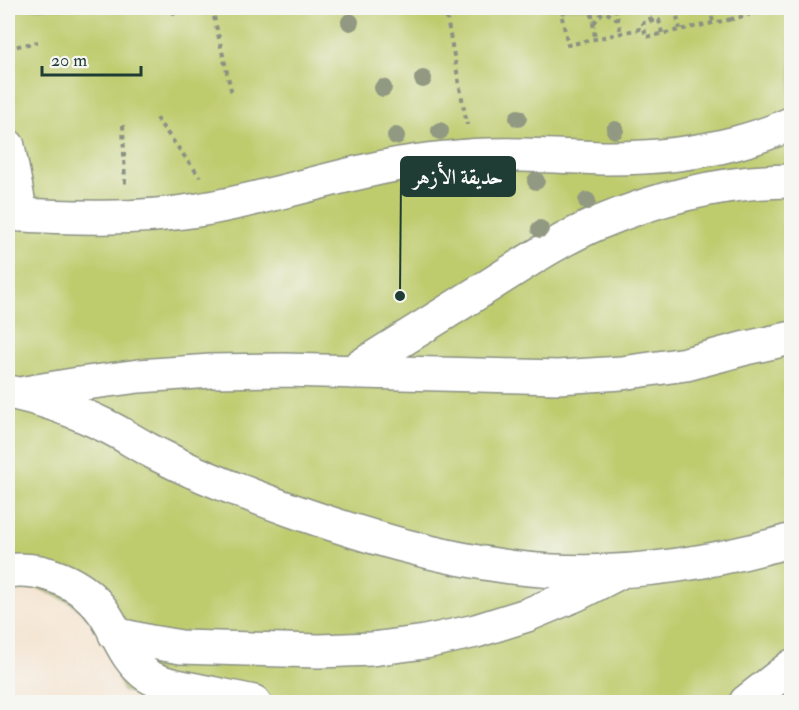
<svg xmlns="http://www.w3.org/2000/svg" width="799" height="710" font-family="'IM FELL Double Pica',Amiri,serif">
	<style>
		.green { fill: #bfcc6e; stroke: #6f8451; stroke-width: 1.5 }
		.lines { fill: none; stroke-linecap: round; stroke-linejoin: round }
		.minor-casing { stroke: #8a9183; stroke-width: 36 }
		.path { stroke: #8a9183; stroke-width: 4; stroke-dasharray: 4.5 4.5; stroke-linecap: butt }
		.minor { stroke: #fff; stroke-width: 33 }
		.tree { fill: #919982 }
		.leader { fill: none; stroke: #1f3d34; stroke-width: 2 }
		.callout-dot { fill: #1f3d34; stroke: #f6f6f2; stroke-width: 2 }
		.callout { fill: #1f3d34; stroke: #1f3d34; stroke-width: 2 }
		.callout-label { font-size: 21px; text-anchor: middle; font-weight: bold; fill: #fff }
	</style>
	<rect width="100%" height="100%" fill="#f6f6f2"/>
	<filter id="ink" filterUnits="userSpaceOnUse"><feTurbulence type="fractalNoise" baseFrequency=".0167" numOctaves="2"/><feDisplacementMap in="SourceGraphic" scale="12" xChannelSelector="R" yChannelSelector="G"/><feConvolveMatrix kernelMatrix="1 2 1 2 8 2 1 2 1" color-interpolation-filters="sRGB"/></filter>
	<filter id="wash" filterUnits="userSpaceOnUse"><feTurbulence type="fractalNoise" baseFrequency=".008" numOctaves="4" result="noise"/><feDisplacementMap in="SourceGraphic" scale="24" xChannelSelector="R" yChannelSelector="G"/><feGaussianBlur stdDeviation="1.35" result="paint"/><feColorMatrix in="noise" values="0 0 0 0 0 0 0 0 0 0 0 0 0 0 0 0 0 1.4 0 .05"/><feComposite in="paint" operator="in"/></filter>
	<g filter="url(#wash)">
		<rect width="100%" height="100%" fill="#f5e5d2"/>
		<path class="green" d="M8 8H791L792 677 759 702H178L179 699 123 691 113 656 98 626 71 602 39 588 8 584Z"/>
	</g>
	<g filter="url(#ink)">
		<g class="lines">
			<g class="minor-casing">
				<path id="minor" d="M8 146 21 215
					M8 214C70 218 136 220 198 210 261 200 321 180 384 167 404 163 426 160 447 158 501 151 556 157 610 158 653 158 694 154 736 143 754 138 774 132 792 123
					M351 372C397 343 443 314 490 285 526 262 562 238 601 222 661 197 726 181 792 181
					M8 392C41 398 75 411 106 426 121 433 134 442 149 450 164 458 179 465 194 472 226 486 258 498 291 510 362 535 434 557 510 567 604 579 701 567 792 540
					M25 393 79 384 139 376 211 371 283 370 558 377 622 373 686 364 746 348 792 338
					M8 571C42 566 84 583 104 613 119 635 125 660 148 676 161 684 177 686 191 689 212 693 233 698 254 702
					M115 634 151 642 181 647 319 651 372 649 425 642 476 631 527 615 575 595 618 573
					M746 702 792 666"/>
			</g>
			<path class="path" d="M212 8 232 94
				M445 8 467 125
				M531 8 532 9 538 8
				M560 8 568 45 644 28
				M599 8 617 19
				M615 8 621 33
				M648 8 651 22
				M675 8 680 29
				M710 8 713 22
				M730 8 732 19 748 15 747 8
				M675 9 683 8
				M172 13 200 8
				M561 13 591 8 595 38
				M594 23 606 8
				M662 33 659 20 643 23 646 37 732 19
				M8 48 38 42
				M156 118 200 177
				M123 125 125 184"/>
			<use href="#minor" class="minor"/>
		</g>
		<g class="tree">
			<circle cx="350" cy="22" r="9"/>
			<circle cx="423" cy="79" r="9"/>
			<circle cx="383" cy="88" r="9"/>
			<circle cx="518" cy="118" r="9"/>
			<circle cx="615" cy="130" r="9"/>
			<circle cx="440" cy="131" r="9"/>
			<circle cx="396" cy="136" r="9"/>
			<circle cx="536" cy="181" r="9"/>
			<circle cx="587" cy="201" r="9"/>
			<circle cx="540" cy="229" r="9"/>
		</g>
	</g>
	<path class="leader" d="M400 296L401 176"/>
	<circle class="callout-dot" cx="400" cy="296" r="6"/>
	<rect class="callout" x="401" y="157" width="114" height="39" rx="6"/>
	<g class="callout-label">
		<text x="458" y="184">حديقة الأزهر</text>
	</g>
	<rect width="799" height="710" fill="none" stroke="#f6f6f2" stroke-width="30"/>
	<path d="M42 66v9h99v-9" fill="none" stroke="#1f3d34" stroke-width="3"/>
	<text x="51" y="66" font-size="18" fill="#1f3d34" stroke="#f6f6f2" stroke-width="4.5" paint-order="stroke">20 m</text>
</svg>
